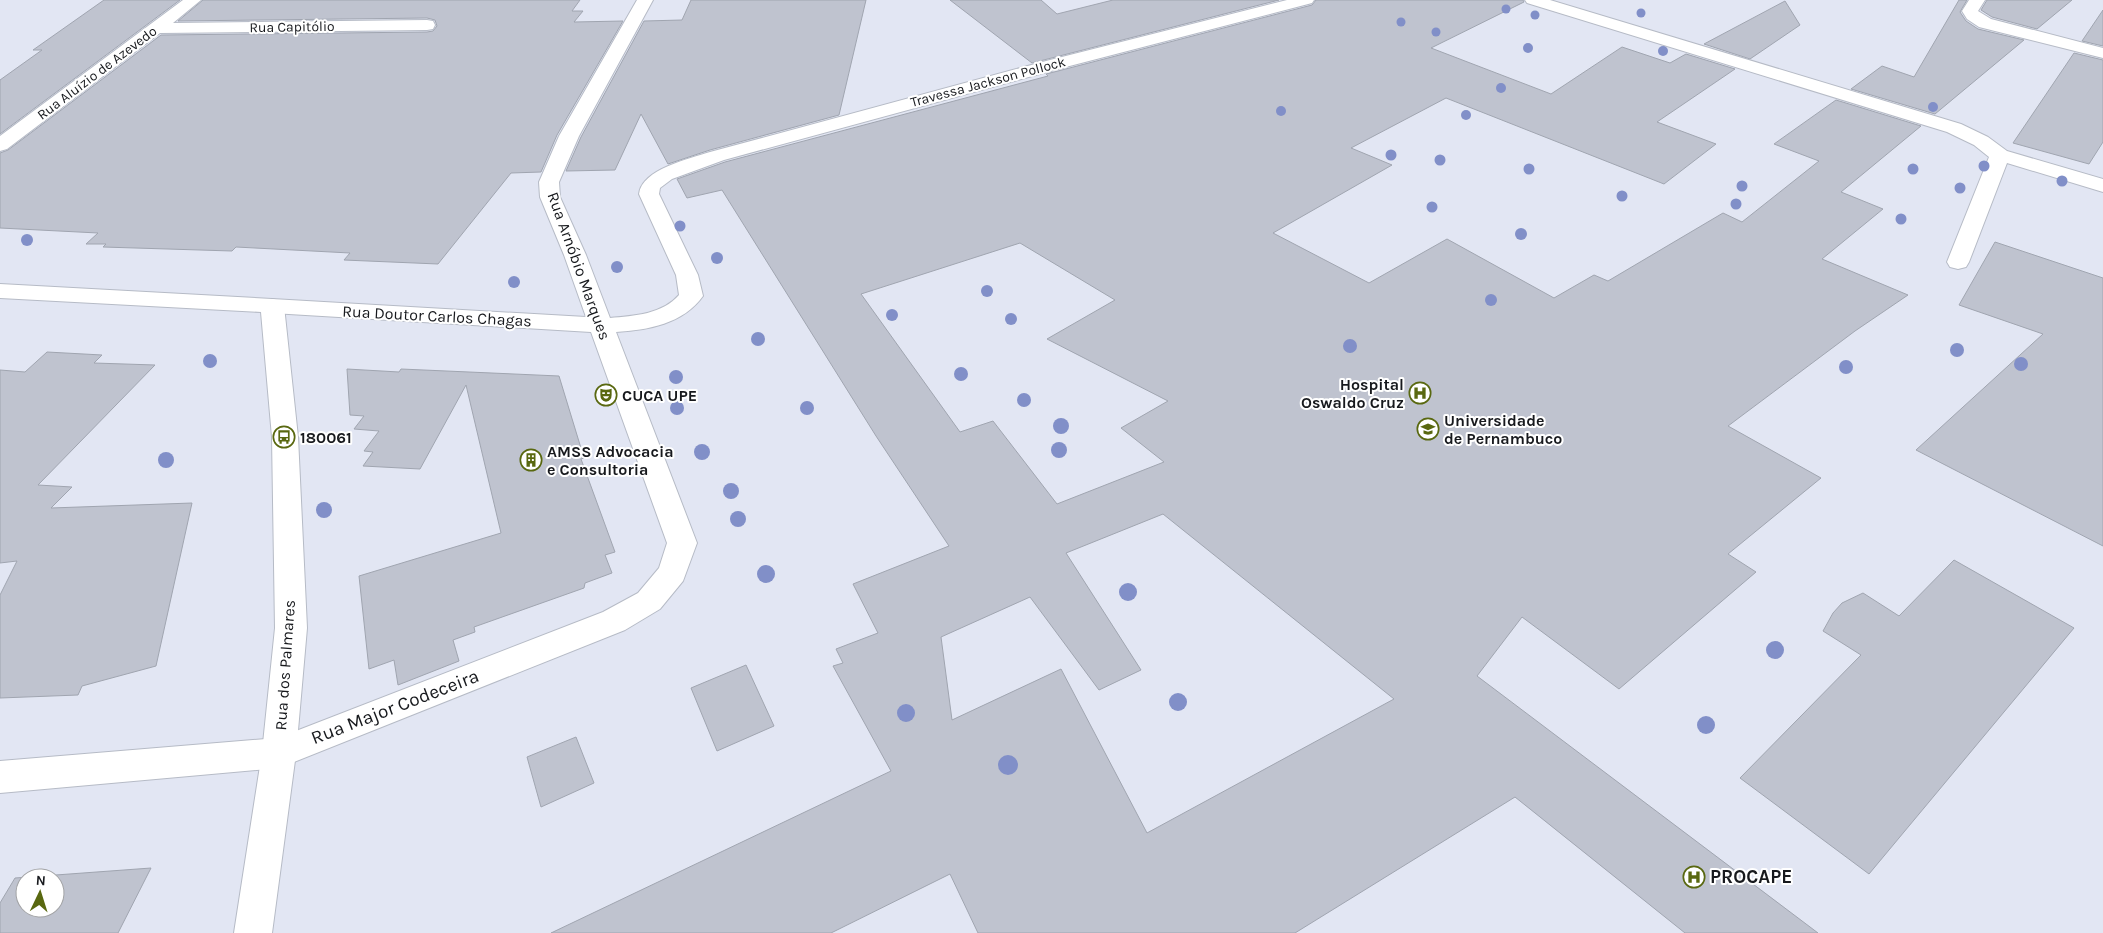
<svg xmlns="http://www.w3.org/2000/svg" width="2103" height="933" font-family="Karla,sans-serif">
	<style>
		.building { fill: #bfc3cf; stroke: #a0a5b0; fill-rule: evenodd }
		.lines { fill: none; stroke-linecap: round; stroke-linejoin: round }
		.minor-casing { stroke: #b6bbc6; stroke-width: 2 }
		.major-casing { stroke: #b6bbc6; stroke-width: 2 }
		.minor { fill: #fff; fill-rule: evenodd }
		.major { fill: #fff; fill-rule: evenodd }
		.tree { fill: #818fc8 }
		.labels { text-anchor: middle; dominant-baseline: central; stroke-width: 4; stroke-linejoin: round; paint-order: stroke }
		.far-street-label { font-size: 14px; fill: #17191d; stroke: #fff }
		.street-label { font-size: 16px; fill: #17191d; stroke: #fff }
		.poi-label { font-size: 16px; font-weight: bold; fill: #17191d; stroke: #fff; text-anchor: start }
		.near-street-label { font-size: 19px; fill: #17191d; stroke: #fff }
		.near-poi-label { font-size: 19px; font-weight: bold; fill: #17191d; stroke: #fff; text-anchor: start }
	</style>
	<rect width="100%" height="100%" fill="#e2e6f3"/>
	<path class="building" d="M104 0H180L0 134V80L42 50H33Z
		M203 0H580L572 11H583L574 22 623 21 557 135 541 172 511 173 438 264 344 260 350 253 236 247 232 251 103 247 106 244H86L98 233 0 228V153L8 150 161 35 427 32 433 31 437 26 435 20 427 18 178 21Z
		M691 0H866L839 115 710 150 668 164 641 114 615 170 566 171 581 137 644 21 682 20Z
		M950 0H1041L1057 14 1113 0H1279L1032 63Z
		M1316 0H1523L1524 2 1431 48 1551 94 1622 47 1670 63 1686 54 1735 69 1657 122 1716 144 1664 184 1446 98 1351 148 1392 165 1273 233 1369 283 1447 239 1554 298 1594 275 1608 281 1723 213 1742 222 1819 161 1774 144 1836 100 1921 126 1841 192 1883 209 1822 259 1908 295 1855 331 1728 426 1821 478 1728 554 1756 572 1619 689 1522 617 1477 676 1818 933H1685L1515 797 1295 933H978L950 874 831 933H551L891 771 833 666 843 663 836 649 878 633 853 584 949 546 876 436 722 190 687 198 677 179 725 162 1048 76 1046 74 1058 71 1312 5ZM1020 243 1115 300 1047 339 1168 401 1121 428 1164 462 1057 504 993 421 960 432 861 294ZM1163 514 1394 699 1147 833 1061 669 952 720 941 637 1030 597 1099 690 1141 670 1066 553Z
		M1959 0H1967L1960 12 1966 21 1978 29 2024 40 1935 114 1851 89 1882 66 1914 77Z
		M1987 0H2072L2037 29 1992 17 1981 10Z
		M1785 1 1800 25 1750 59 1704 44Z
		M2103 10V46L2082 41Z
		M2074 53 2103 60V142L2089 164 2013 143Z
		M1995 242 2103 278V546L1916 450 2043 334 1959 305Z
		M47 352 102 355 94 363 155 365 38 485 72 487 51 508 192 503 156 666 82 686 78 695 0 698V595L17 561 0 563V370L25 372Z
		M347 369 399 372 401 369 559 376 584 458 581 459 615 552 605 555 612 573 585 583 584 588 474 627 475 632 453 640 459 661 398 685 394 660 369 669 359 576 501 533 466 385 420 469 363 466 373 452 364 451 379 431 354 429 364 416 350 415Z
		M1954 560 2074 628 1869 874 1740 778 1861 655 1823 631 1833 613 1842 603 1863 593 1899 616Z
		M746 665 774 726 717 751 691 688Z
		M576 737 594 783 541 807 527 757Z
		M151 868 118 933H0V903L15 878ZM25 878H55V908H25Z"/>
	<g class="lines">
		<g class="minor-casing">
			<path id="minor" d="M183 0H201L173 23 427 20 433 21 435 25 433 29 427 30 160 33 7 149 0 151V136Z
				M637 0H653L579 136 559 182 560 197 586 255 610 318C634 316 663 314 679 295L676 275 639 194C642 169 689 159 710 152L1046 61 1287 0H1314L1312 3 1058 69 724 160 672 179 660 188 659 194 698 275 703 296C683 324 648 330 616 332L697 543 683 581 660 609 625 630 279 768 0 793V761L278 738 603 612 638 593 659 568 667 543 591 332 272 313 264 311 260 306 264 301 272 299 586 317 564 255 540 197 539 182 559 136Z
				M1525 0H1550L1961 124 1988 137 2007 151 2103 179V192L2007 163 1969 262 1966 267 1958 269 1950 267 1947 262 1989 157 1974 145 1947 132 1527 3Z
				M1969 0H1985L1978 11 1991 19 2103 48V58L1979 27 1967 19 1962 11Z"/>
		</g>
		<g class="major-casing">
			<path id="major" d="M0 284 272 299 280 301 284 306 298 437 307 628 296 753 272 933H234L262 753 275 628 272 437 261 312 0 298Z"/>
		</g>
		<use href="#minor" class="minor"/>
		<use href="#major" class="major"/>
	</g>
	<g class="tree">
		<circle cx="1506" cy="9" r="4.5"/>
		<circle cx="1641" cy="13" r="4.5"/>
		<circle cx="1535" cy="15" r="4.5"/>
		<circle cx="1401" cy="22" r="4.5"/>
		<circle cx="1436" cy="32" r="4.5"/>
		<circle cx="1528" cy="48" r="5"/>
		<circle cx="1663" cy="51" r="5"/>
		<circle cx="1501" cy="88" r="5"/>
		<circle cx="1933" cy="107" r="5"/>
		<circle cx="1281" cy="111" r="5"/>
		<circle cx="1466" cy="115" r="5"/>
		<circle cx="1391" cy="155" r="5.5"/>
		<circle cx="1440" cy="160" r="5.5"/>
		<circle cx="1984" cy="166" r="5.5"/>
		<circle cx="1529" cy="169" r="5.5"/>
		<circle cx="1913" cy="169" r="5.5"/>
		<circle cx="2062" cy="181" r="5.5"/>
		<circle cx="1742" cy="186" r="5.5"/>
		<circle cx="1960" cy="188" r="5.5"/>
		<circle cx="1622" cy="196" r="5.5"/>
		<circle cx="1736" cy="204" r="5.5"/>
		<circle cx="1432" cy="207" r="5.5"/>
		<circle cx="1901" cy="219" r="5.5"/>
		<circle cx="680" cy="226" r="5.5"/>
		<circle cx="1521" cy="234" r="6"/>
		<circle cx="27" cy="240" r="6"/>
		<circle cx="717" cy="258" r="6"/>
		<circle cx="617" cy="267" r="6"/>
		<circle cx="514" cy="282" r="6"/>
		<circle cx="987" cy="291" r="6"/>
		<circle cx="1491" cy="300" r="6"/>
		<circle cx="892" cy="315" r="6"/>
		<circle cx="1011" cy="319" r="6"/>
		<circle cx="758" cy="339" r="7"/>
		<circle cx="1350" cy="346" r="7"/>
		<circle cx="1957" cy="350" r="7"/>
		<circle cx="210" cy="361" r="7"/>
		<circle cx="2021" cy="364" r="7"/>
		<circle cx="1846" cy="367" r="7"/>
		<circle cx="961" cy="374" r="7"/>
		<circle cx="676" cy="377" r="7"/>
		<circle cx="1024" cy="400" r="7"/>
		<circle cx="677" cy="408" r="7"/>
		<circle cx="807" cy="408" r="7"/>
		<circle cx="1061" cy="426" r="8"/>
		<circle cx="1059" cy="450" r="8"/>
		<circle cx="702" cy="452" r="8"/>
		<circle cx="166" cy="460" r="8"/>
		<circle cx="731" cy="491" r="8"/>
		<circle cx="324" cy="510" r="8"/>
		<circle cx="738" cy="519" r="8"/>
		<circle cx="766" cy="574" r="9"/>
		<circle cx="1128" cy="592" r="9"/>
		<circle cx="1775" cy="650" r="9"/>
		<circle cx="1178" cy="702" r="9"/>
		<circle cx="906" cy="713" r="9"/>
		<circle cx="1706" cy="725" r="9"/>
		<circle cx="1008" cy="765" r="10"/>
	</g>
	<defs>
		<g id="hospital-ring" transform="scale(1.125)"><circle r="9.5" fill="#fff" stroke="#596810" stroke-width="1.5"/><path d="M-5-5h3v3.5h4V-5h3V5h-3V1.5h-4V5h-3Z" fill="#596810"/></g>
		<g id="theatre-ring" transform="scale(1.125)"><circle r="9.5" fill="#fff" stroke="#596810" stroke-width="1.5"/><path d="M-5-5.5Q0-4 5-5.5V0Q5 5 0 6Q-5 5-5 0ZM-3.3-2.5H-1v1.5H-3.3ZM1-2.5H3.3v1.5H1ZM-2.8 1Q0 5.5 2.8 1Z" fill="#596810"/></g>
		<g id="university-ring" transform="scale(1.125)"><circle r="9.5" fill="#fff" stroke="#596810" stroke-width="1.5"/><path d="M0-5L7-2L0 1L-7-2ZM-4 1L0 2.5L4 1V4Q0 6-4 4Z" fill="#596810"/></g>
		<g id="bus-ring" transform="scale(1.125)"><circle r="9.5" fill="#fff" stroke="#596810" stroke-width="1.5"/><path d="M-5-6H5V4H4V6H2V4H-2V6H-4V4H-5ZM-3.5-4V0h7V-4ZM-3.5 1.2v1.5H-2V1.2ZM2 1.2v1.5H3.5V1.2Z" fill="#596810"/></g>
		<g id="building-ring" transform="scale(1.125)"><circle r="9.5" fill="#fff" stroke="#596810" stroke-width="1.5"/><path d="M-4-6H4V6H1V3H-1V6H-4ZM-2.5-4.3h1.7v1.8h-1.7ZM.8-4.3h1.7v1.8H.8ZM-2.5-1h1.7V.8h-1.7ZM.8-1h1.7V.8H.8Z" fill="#596810"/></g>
	</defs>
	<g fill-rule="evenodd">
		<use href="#hospital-ring" x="1420" y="393"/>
		<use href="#theatre-ring" x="606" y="395"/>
		<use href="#university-ring" x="1428" y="429"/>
		<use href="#bus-ring" x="284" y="437"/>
		<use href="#building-ring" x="531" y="460"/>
		<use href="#hospital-ring" x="1694" y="877"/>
	</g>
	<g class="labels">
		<g class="far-street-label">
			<text transform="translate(292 27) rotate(-1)">Rua Capitólio</text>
			<text transform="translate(97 73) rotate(-37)">Rua Aluízio de Azevedo</text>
			<text transform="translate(988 82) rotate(-15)">Travessa Jackson Pollock</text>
		</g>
		<g class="street-label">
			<text transform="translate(579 266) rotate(70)">Rua Arnóbio Marques</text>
			<text transform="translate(437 316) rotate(3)">Rua Doutor Carlos Chagas</text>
			<text transform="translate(285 665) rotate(-86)">Rua dos Palmares</text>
		</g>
		<g class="poi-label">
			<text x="1404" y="384" text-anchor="end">Hospital<tspan x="1404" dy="18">Oswaldo Cruz</tspan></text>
			<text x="622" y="395">CUCA UPE</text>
			<text x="1444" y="420">Universidade<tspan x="1444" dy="18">de Pernambuco</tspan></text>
			<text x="300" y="437">180061</text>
			<text x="547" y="451">AMSS Advocacia<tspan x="547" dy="18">e Consultoria</tspan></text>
		</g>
		<g class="near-street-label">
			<text transform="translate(395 707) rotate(-21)">Rua Major Codeceira</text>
		</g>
		<g class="near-poi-label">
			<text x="1710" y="877">PROCAPE</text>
		</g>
	</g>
	<g transform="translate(40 893) rotate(4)"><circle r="24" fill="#ffffff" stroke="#a2a3a5"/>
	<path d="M0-4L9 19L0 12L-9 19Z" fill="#596810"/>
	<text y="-8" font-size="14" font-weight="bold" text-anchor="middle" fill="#17191d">N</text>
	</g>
</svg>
